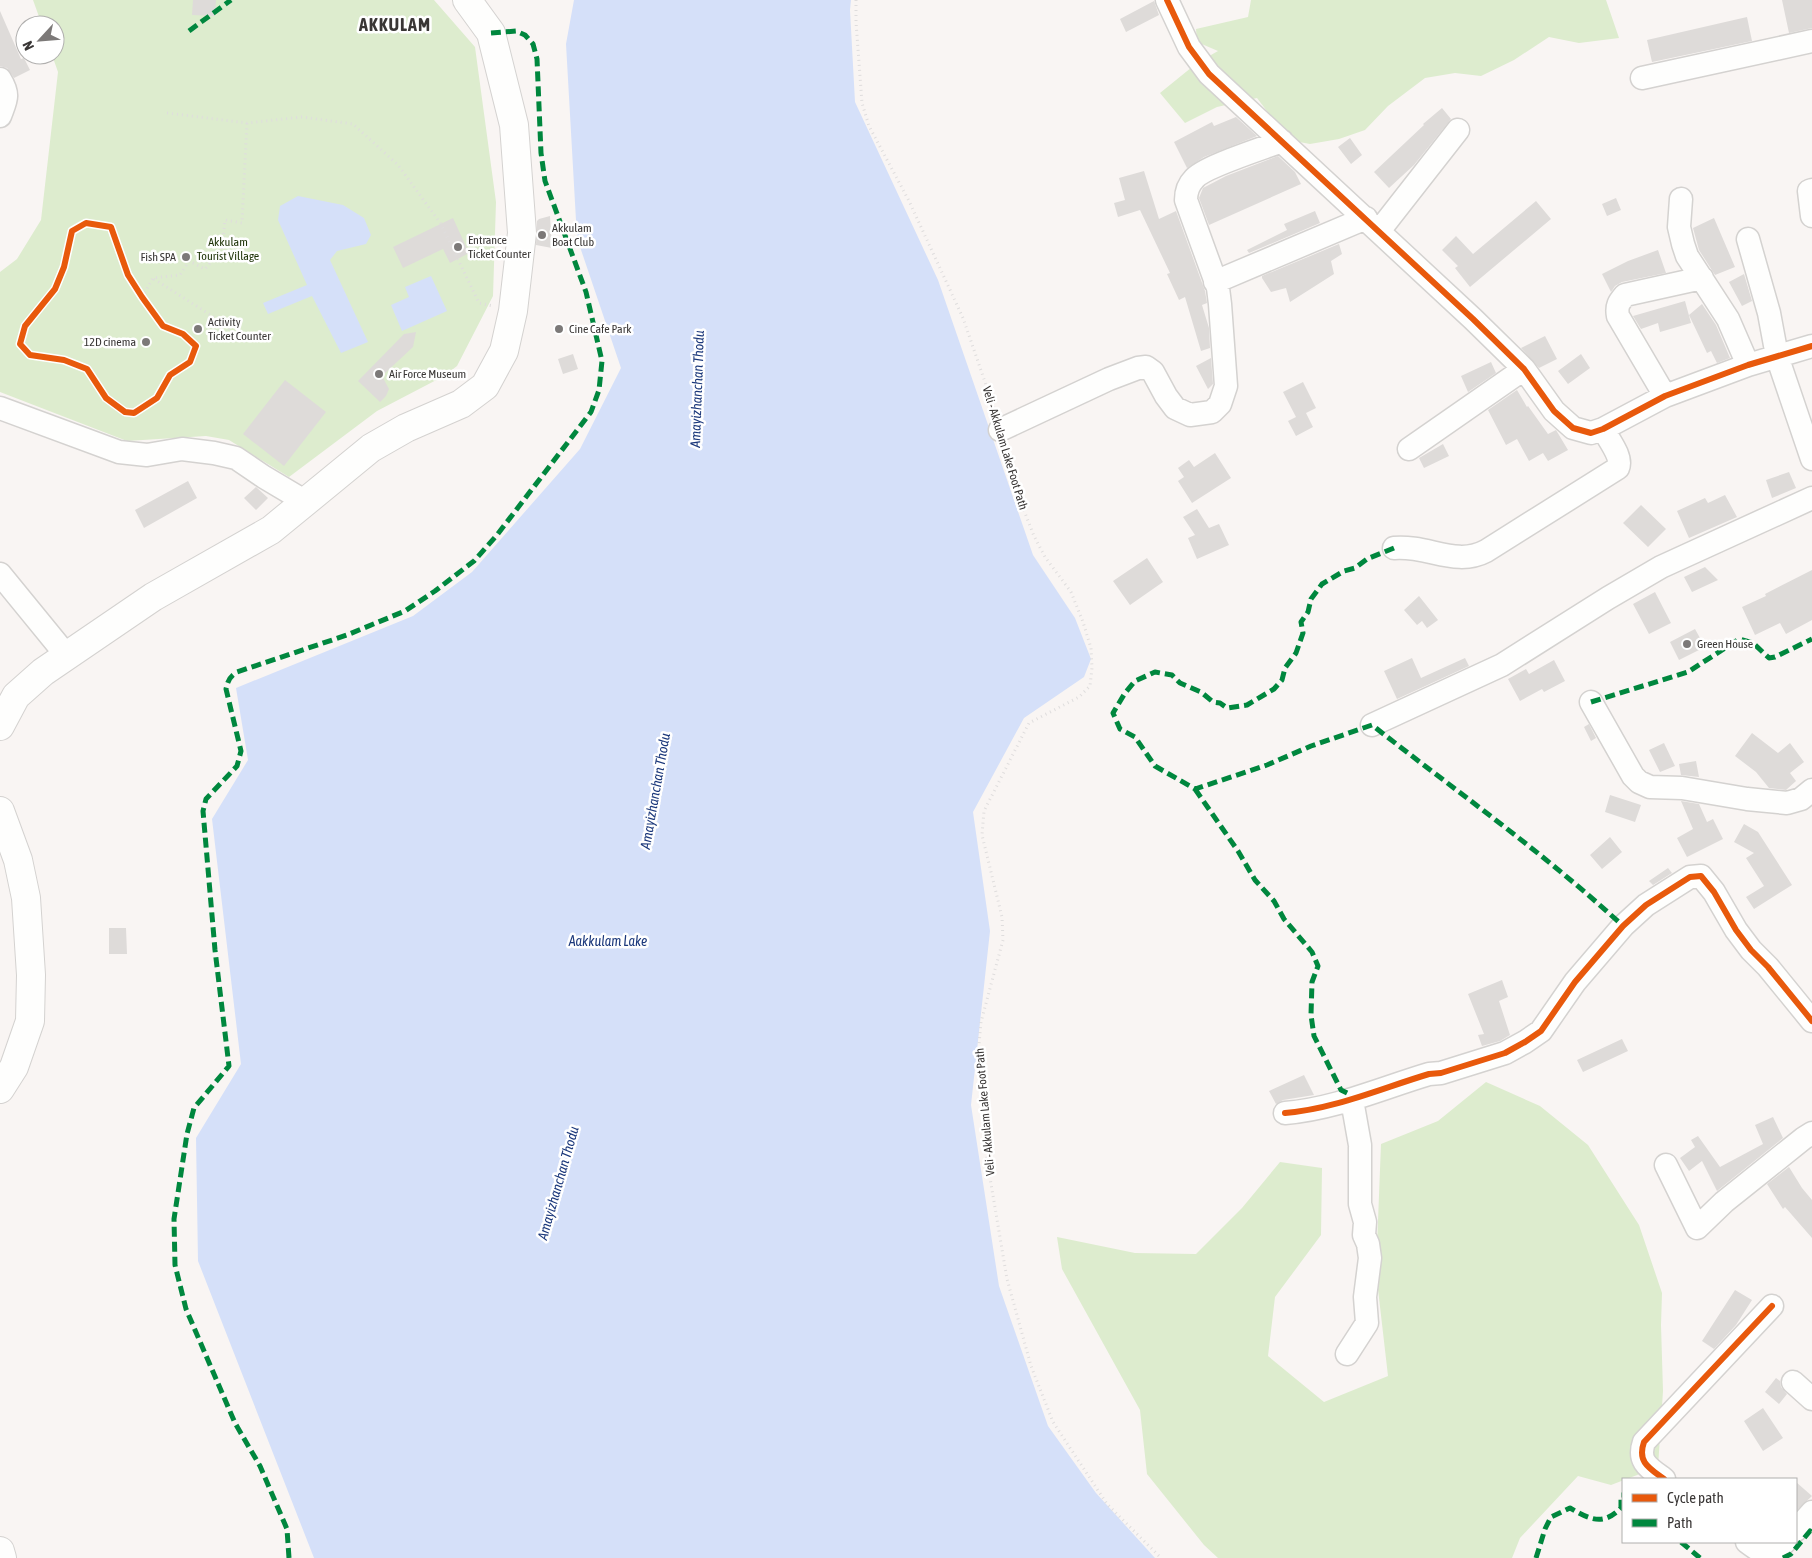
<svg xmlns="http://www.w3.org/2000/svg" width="1812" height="1558" font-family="'Asap Condensed',sans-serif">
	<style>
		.green { fill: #ddecce }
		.water { fill: #d5e0f9 }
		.building { fill: #dedbd9 }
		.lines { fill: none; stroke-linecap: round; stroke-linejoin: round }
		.minor-casing { stroke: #d4d2d0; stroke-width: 25 }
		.major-casing { stroke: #d4d2d0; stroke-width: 30 }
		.path { stroke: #dfdddd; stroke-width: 3; stroke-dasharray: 1 4; stroke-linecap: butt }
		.minor { stroke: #fefefd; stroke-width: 22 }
		.major { stroke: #fefefd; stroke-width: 28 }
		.quiet { stroke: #00873e; stroke-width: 5; stroke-dasharray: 10 5; stroke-linecap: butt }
		.cycleway-casing { stroke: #fff; stroke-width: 9 }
		.cycleway { stroke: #e8590c; stroke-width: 6 }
		.poi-dot { fill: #7c7978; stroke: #fff; stroke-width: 2 }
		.labels { text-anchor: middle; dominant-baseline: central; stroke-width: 5; stroke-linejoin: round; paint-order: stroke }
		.poi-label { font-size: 12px; fill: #393635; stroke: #fff; text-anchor: start }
		.park-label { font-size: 12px; fill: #1c3105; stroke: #fff }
		.street-label { font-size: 12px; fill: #393635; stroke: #fff }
		.water-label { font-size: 14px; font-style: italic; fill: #1b387b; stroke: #fff }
		.district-label { font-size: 18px; font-weight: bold; letter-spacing: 1px; fill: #393635; stroke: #fff }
	</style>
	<rect width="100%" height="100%" fill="#f9f5f3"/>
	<path class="green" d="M33 0H434L475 47 496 202 493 296 457 366 444 376 377 411 289 477 229 440 206 436 127 441 0 392V272L17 259 41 220 58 72 52 55H55V25H42Z
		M1251 0H1606L1619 38 1579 43 1549 37 1514 60 1481 76 1455 73 1425 78 1388 106 1365 130 1339 139 1310 144 1289 140 1257 98 1217 107 1185 123 1160 93 1197 63 1218 51 1197 42 1196 29 1248 17Z
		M1486 1082 1540 1106 1588 1145 1639 1225 1662 1293 1661 1325 1663 1391 1658 1467 1611 1485 1578 1476 1520 1538 1512 1558H1218L1204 1545 1147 1474 1140 1410 1062 1269 1057 1237 1135 1253 1196 1254 1242 1208 1280 1162 1322 1168 1321 1235 1275 1297 1268 1356 1324 1402 1388 1376 1376 1272 1381 1144 1438 1121Z"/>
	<path class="water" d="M574 0H851L850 10 855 102 938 280 1033 555 1075 618 1091 659 1084 677 1024 718 973 812 990 931 971 1105 999 1286 1048 1426 1096 1493 1155 1558H314L198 1261 196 1138 241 1064 212 819 248 760 236 688 413 616 472 572 580 449 621 368 577 238 566 44Z
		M298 196 343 205 364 218 371 235 366 244 337 251 330 260 368 342 341 353 312 296 268 314 263 303 307 285 278 220 280 206Z
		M431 276 447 311 402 331 391 305 409 297 405 287Z"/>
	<path class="building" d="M193 0H216L215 16 192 15Z
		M1782 0H1812V28L1789 33Z
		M1154 1 1159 15 1126 32 1120 19Z
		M0 11 21 59 24 58 30 70 14 78 7 68 0 66Z
		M1747 17 1752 41 1652 62 1647 40Z
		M1442 108 1451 119 1414 165 1389 188 1374 172 1424 125 1423 124Z
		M1236 117 1257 136 1204 157 1187 168 1174 142 1212 122 1214 126Z
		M1350 138 1362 155 1351 164 1338 147Z
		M1278 156 1295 172 1301 184 1209 225 1199 198 1203 188 1226 176Z
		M1144 171 1159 219 1176 211 1205 291 1207 303 1202 305 1209 328 1210 348 1201 351 1185 297 1179 300 1167 274 1170 273 1140 210 1118 217 1114 203 1125 200 1119 178Z
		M1616 198 1621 210 1607 216 1602 204Z
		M1536 201 1551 219 1470 287 1455 268 1458 266 1442 250 1456 236 1473 254Z
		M1315 211 1320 223 1249 253 1247 250 1287 230 1284 224Z
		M550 216 552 248 536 245 537 221 539 219Z
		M453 218 469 253 450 263 443 249 403 268 393 247Z
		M1714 218 1735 267 1715 275 1699 250 1693 228Z
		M1339 244 1342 254 1331 261 1334 274 1290 302 1286 288 1271 292 1262 278V276Z
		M1658 250 1666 273 1622 282 1615 286 1611 292 1602 274 1628 261Z
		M1744 274 1752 301 1742 306 1729 282Z
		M1685 301 1691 323 1660 332 1658 323 1641 329 1633 316Z
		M1702 304 1716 325 1730 358 1717 363 1711 351 1707 353 1689 315Z
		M416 332 413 347 382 376 389 389 386 396 380 402 358 381 404 334Z
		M1545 336 1557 359 1539 368 1521 348Z
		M573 354 578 369 563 374 558 359Z
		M1581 354 1590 368 1568 384 1558 371Z
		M1211 358 1213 384 1208 389 1196 366Z
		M1491 362 1496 373 1468 392 1461 376Z
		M285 380 326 412 284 466 243 434Z
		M1303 382 1316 408 1306 413 1313 427 1296 436 1288 421 1296 417 1283 392Z
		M1517 390 1527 407 1528 406 1548 434 1556 430 1568 450 1548 461 1543 453 1529 461 1517 439 1506 445 1488 410Z
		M1443 444 1449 456 1424 468 1419 458Z
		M1215 453 1231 478 1192 503 1178 481 1184 477 1178 468 1189 460 1194 467Z
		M1789 472 1796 488 1772 498 1766 480Z
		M188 481 197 498 144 528 135 510Z
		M256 487 268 498 256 510 244 498Z
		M1725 495 1737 517 1689 538 1677 511 1705 498 1708 503Z
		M1641 505 1666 529 1648 547 1623 523Z
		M1197 509 1209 528 1219 524 1229 545 1197 559 1188 538 1195 535 1183 517Z
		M1147 558 1163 582 1130 605 1113 581Z
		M1705 567 1718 580 1692 592 1684 577Z
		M1812 570V620L1786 634 1780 623 1755 635 1742 607 1766 596 1765 594Z
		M1655 592 1671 623 1649 634 1633 604Z
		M1419 596 1438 620 1427 628 1422 621 1417 625 1404 610Z
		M1695 629 1705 647 1679 660 1670 642Z
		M1412 658 1421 678 1465 658 1469 666 1397 699 1384 671Z
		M1554 660 1565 681 1544 692 1542 689 1520 701 1508 679 1526 669 1529 674Z
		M1589 724 1596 738 1591 741 1584 727Z
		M1752 733 1778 753 1790 743 1804 762 1790 773 1796 781 1786 790 1769 788 1756 772 1735 756Z
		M1664 743 1675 766 1660 772 1649 750Z
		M1696 761 1699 777 1681 775 1679 764Z
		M1610 795 1641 805 1635 822 1605 812Z
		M1681 801 1699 804 1707 822 1713 819 1723 839 1687 857 1677 838 1693 829Z
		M1744 824 1758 832 1792 885 1754 909 1746 897 1764 886 1746 858 1754 853 1734 842Z
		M1610 837 1622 852 1602 869 1590 855Z
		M1668 868 1672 873 1653 885 1649 881Z
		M109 928H126L127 954H109Z
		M1502 980 1508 997 1499 1001 1510 1035 1500 1041 1482 1046 1478 1035 1484 1034 1468 994Z
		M1622 1039 1628 1051 1583 1072 1577 1060Z
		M1304 1075 1314 1095 1283 1100 1276 1104 1269 1091Z
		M1773 1117 1783 1138 1717 1191 1702 1161 1689 1171 1680 1158 1695 1147 1691 1140 1698 1136 1720 1167 1763 1144 1755 1125Z
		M1789 1167 1802 1188 1812 1200V1238L1785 1207 1783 1209 1767 1184Z
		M1735 1290 1752 1300 1736 1325 1714 1349 1702 1341Z
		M1776 1378 1780 1381 1781 1387 1787 1394 1779 1404 1765 1392Z
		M1763 1408 1783 1438 1763 1451 1744 1421Z
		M1796 1482 1812 1496 1796 1511Z"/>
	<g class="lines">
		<g class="minor-casing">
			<path id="minor" d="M1167 0 1189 47 1209 74 1473 319 1524 369 1554 411 1573 428 1591 433 1603 429 1665 396 1748 365 1812 346
				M1642 78 1812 41
				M0 79C10 95 6 100 0 116
				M1812 190 1809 191 1812 216
				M1681 199 1679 227 1683 244 1687 256 1728 319 1748 365
				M1379 231 1458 130
				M1748 239 1769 313 1777 356 1812 459
				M1215 282 1366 218
				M1665 396 1618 316C1616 306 1619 302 1625 295L1702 278
				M0 408 119 452 147 455 182 449 214 453 236 458 264 477 306 502
				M1000 430 1109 379 1138 368 1146 367 1153 372 1166 396 1175 408 1190 415 1212 412 1220 404 1226 386 1220 304 1218 288 1186 200C1186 192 1188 185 1194 179 1203 167 1264 148 1282 141
				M1409 449 1524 369
				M1394 548C1428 545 1456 567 1486 551L1618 468C1623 457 1608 439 1603 429
				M0 574 67 656
				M1591 702 1633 776 1639 782 1650 787 1682 788 1747 799 1787 803 1801 799 1812 790
				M1372 725 1502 665 1608 598 1661 567 1812 498
				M1285 1113C1335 1109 1382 1088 1429 1074L1441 1073 1505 1053 1525 1042 1541 1031 1575 982 1623 926 1646 905 1690 877 1701 876 1714 892 1736 930 1751 950 1768 967 1812 1021
				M1666 1165 1697 1228 1724 1202 1804 1138 1812 1133
				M1347 1354 1367 1323 1365 1297 1370 1258 1368 1244 1364 1235 1365 1222 1360 1204V1145L1352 1100
				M1793 1382 1812 1399
				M1664 1479C1649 1468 1637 1462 1644 1442L1772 1306
				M1796 1530 1812 1512
				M1747 1542C1763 1554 1770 1558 1785 1542"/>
		</g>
		<g class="major-casing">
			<path id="major" d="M0 726 16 696 43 672 153 597 271 530 371 448 406 428 461 404 485 386 504 351 513 311 522 233 514 125 491 33 467 0
				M0 811 18 860 26 898 31 975 30 1021 14 1067 0 1089
				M0 1551 2 1558"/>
		</g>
		<path class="path" d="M856 0V22L862 103 869 126 909 201 963 318 995 411
			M167 113 247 123 302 117 353 124 398 165 441 224 479 303 493 306
			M154 279 220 321 246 342
			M142 297 153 278 180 275 189 261 205 269 222 249 225 220 242 223 247 123
			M1005 448 1021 503 1034 536 1045 557 1071 592 1083 622 1091 648 1092 668 1090 686 1079 697 1029 723 984 811 982 835 1002 917 1003 940 981 1022 978 1055 986 1154 1007 1279 1031 1366 1053 1422 1107 1504 1161 1558"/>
		<use href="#minor" class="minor"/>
		<use href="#major" class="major"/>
		<path class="quiet" d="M189 31 231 0
			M1394 548 1367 559 1355 568 1344 571 1322 584 1311 599 1308 612 1301 622 1303 633 1296 653 1285 668 1282 680 1274 689 1247 705 1227 708 1220 703 1213 702 1201 692 1180 683 1172 675 1155 672 1135 681 1125 693 1113 713 1120 729 1135 737 1155 766 1195 789 1267 765 1311 746 1372 725C1456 791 1544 853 1623 926
			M1591 702 1688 672 1739 639 1753 643 1769 658 1775 657 1812 639
			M1195 789 1238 851 1255 880 1274 901 1284 919 1312 952 1318 966 1312 982 1311 1015 1314 1036 1341 1090 1351 1095 1352 1100
			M1681 1542 1700 1558
			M289 1558 287 1529 260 1466 235 1423 186 1309 175 1265 174 1219 187 1134 194 1108 229 1066 215 950 203 811 206 799 237 766 241 751 226 689C228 681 229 677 237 672L347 635 405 611 435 591 474 561 497 535 591 412 599 390 602 361 586 292 545 181 541 153 537 59 533 44 525 35 516 31 491 33
			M1536 1558 1545 1529 1551 1517 1570 1508C1591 1520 1603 1526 1621 1508V1495H1623
			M1783 1558 1791 1554 1810 1531 1812 1534"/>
		<g class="cycleway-casing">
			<path id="cycleway" d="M1167 0 1189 47 1209 74 1473 319 1524 369 1554 411 1573 428 1591 433 1603 429 1665 396 1748 365 1812 346
				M86 223 111 227 128 275 142 297 163 326 183 334 196 346 190 362 170 375 157 398 134 413 125 412 106 398 87 369 64 360 30 355 20 344 25 326 55 289 64 267 72 231Z
				M1285 1113C1335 1109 1382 1088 1429 1074L1441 1073 1505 1053 1525 1042 1541 1031 1575 982 1623 926 1646 905 1690 877 1701 876 1714 892 1736 930 1751 950 1768 967 1812 1021
				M1664 1479C1649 1468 1637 1462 1644 1442L1772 1306"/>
		</g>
		<use href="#cycleway" class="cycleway"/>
	</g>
	<g class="poi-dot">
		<circle cx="542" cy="235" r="5"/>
		<circle cx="458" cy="247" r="5"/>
		<circle cx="186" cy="257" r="5"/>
		<circle cx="198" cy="329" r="5"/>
		<circle cx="559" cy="329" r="5"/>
		<circle cx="146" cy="342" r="5"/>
		<circle cx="379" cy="374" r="5"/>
		<circle cx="1687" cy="644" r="5"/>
	</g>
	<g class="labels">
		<g class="poi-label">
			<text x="552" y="228">Akkulam<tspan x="552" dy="14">Boat Club</tspan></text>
			<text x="468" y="240">Entrance<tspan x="468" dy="14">Ticket Counter</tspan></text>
			<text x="176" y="257" text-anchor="end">Fish SPA</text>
			<text x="208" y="322">Activity<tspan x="208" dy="14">Ticket Counter</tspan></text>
			<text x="569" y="329">Cine Cafe Park</text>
			<text x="136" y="342" text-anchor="end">12D cinema</text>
			<text x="389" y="374">Air Force Museum</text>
			<text x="1697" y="644">Green House</text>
		</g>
		<g class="park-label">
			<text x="228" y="242">Akkulam<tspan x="228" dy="14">Tourist Village</tspan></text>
		</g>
		<g class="street-label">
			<text transform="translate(1005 448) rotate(73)">Veli - Akkulam Lake Foot Path</text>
			<text transform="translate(985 1112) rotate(-95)">Veli - Akkulam Lake Foot Path</text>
		</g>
		<g class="water-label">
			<text transform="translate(697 389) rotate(-88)">Amayizhanchan Thodu</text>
			<text transform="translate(655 791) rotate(-80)">Amayizhanchan Thodu</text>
			<text x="608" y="941">Aakkulam Lake</text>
			<text transform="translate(558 1183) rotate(-74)">Amayizhanchan Thodu</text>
		</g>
		<g class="district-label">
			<text x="395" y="24">AKKULAM</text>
		</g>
	</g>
	<rect x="1622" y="1478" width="175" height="65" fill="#ffffff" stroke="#b0afae"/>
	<rect x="1632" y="1494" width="25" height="8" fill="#e8590c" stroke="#b0afae"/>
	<text x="1667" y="1503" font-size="15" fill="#393635">Cycle path</text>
	<rect x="1632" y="1519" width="25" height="8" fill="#00873e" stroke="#b0afae"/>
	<text x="1667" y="1528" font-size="15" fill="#393635">Path</text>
	<g transform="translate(40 40) rotate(244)"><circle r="24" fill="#ffffff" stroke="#b0afae"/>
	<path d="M0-4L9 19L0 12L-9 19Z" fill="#7c7978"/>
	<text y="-8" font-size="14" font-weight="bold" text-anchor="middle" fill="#393635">N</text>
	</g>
</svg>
